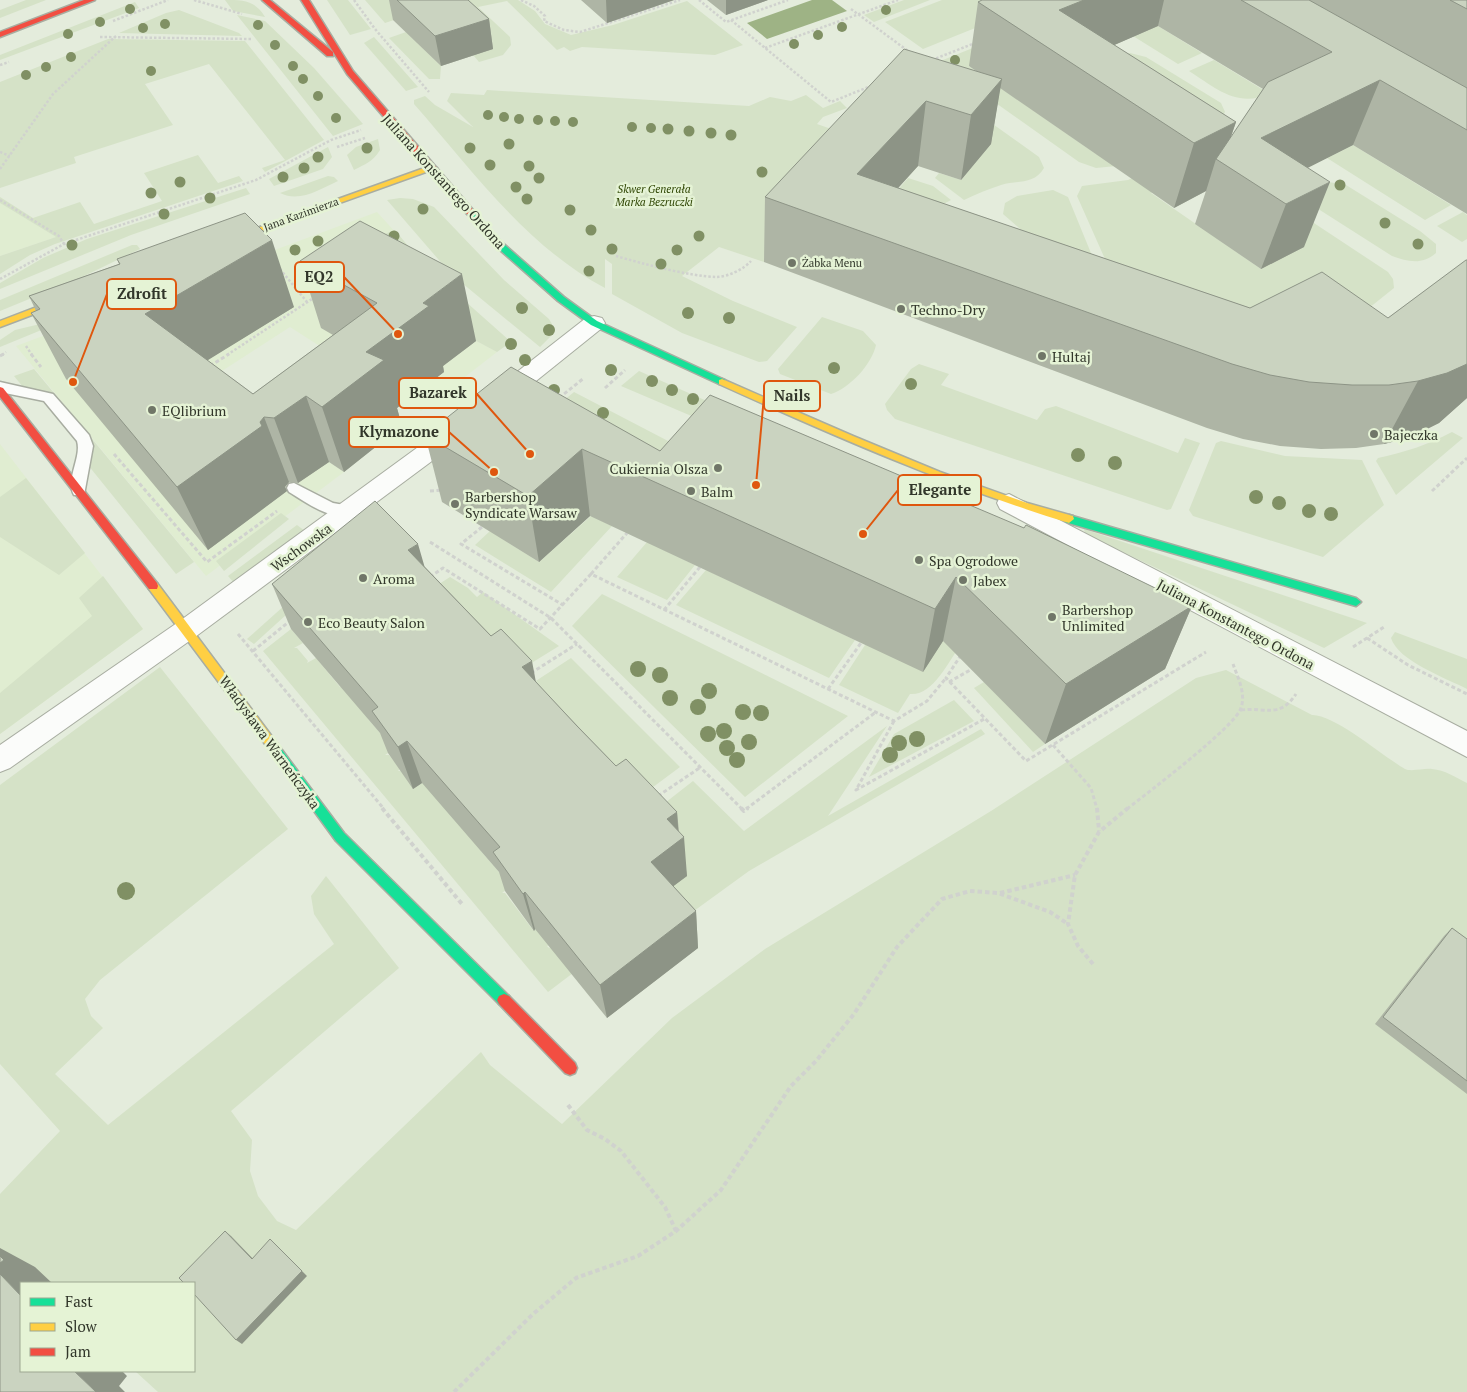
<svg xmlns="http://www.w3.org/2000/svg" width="1467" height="1392" font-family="'PT Serif',serif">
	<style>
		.built { fill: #e0edd1 }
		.green { fill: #d5e2c7 }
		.water { fill: #9eb385 }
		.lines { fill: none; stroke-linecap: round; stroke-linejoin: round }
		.lane-casing { stroke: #a8ada1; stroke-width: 3 }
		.street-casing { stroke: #a8ada1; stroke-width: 2 }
		.fast-casing { stroke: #a8ada1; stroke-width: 3 }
		.slow-casing { stroke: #a8ada1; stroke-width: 3 }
		.jam-casing { stroke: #a8ada1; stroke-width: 3 }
		.path-far2 { stroke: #d0d2ce; stroke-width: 2.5; stroke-dasharray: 2.5 2; stroke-linecap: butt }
		.path-far1 { stroke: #d0d2ce; stroke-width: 3; stroke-dasharray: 4 2.5; stroke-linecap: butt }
		.path { stroke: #d0d2ce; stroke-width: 4; stroke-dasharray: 4.5 3; stroke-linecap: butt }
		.lane { fill: #fbfcfa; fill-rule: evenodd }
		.street { fill: #fbfcfa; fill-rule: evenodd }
		.fast { fill: #16e098; fill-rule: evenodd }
		.slow { fill: #ffcf43; fill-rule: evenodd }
		.jam { fill: #f24e42; fill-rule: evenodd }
		.tree { fill: #809064 }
		.wall { fill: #aeb5a5; fill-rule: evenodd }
		.shaded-wall { fill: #8d9486 }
		.building { fill: #cad3c0; stroke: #8d9486 }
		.poi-dot { fill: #707668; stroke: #e5f3d5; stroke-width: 2 }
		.labels { text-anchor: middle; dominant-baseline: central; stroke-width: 5; stroke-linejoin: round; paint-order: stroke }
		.far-park-label { font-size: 11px; font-style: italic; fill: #2e4502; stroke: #e5f3d5 }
		.far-street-label { font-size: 11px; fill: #31362a; stroke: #e5f3d5 }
		.far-poi-label { font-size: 11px; fill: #31362a; stroke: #e5f3d5; text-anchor: start }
		.street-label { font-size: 14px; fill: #31362a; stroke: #e5f3d5 }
		.poi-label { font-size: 14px; fill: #31362a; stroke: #e5f3d5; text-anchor: start }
		.leader { fill: none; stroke: #df570e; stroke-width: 2 }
		.callout-dot { fill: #df570e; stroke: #e5f3d5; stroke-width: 2 }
		.callout { fill: #e5f3d5; stroke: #df570e; stroke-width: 2 }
		.callout-label { font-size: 15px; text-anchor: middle; font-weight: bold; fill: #31362a }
	</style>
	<rect width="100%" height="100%" fill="#e4ecdc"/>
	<path class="built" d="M0 203 56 237 0 256Z
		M377 212 408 246 377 288 497 352 421 411 290 327 208 380 344 472 206 576 16 346Z
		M0 444 143 629 0 734Z"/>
	<path class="green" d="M26 0H46L0 18V10Z
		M225 0C243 0 255 0 265 17L233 11Z
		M327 0H348L371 29 350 35Z
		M365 0H518L535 11 545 24 571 35 613 25 687 1 743 45 715 55 582 47 570 51 564 47 557 50 507 1 478 7 510 37 511 45 503 55 479 62 433 7 385 23Z
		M904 0H930L874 22 864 15Z
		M942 0H989L1010 14 923 49 885 22Z
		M135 2 139 8 0 60V55Z
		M179 10 239 33 242 36 119 33 166 13Z
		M237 15 265 21 314 68 363 124 333 136Z
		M1027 26 969 66 1096 154 1113 147 1116 166 1096 168 1079 162 938 62Z
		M1158 26 1202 53 1178 64 1133 36Z
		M406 32 441 66 440 79H429L389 38Z
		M374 37 418 87 406 91 364 43Z
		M108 39 245 41 324 140 265 172 262 168 285 160 209 64 145 84 173 125 74 157 76 163 0 188V82Z
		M1130 53 1146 57 1221 103 1225 112 1222 118 1123 54Z
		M1214 60 1270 94C1236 108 1216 88 1189 71Z
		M941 87 1039 157 1044 168C1034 185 1018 180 1001 185 989 189 976 194 964 200L935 178 939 173 961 180 990 144 897 114 764 262 719 247 682 276 733 301 797 327 767 361 759 362 682 333 612 294V264L605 259V288C526 246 472 170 414 104V100L425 96 435 105 473 127 447 101 451 93 484 95 487 90 749 106 770 97 791 101 806 95 823 108 840 101 847 108 823 117 817 124 837 131Z
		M378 139 380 150C373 162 365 164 354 170L347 155 356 147Z
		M1199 145 1220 159 1151 193 1261 269 1264 190 1388 272 1393 279 1394 288 1324 344 1121 295 1077 196 1082 186 1128 180Z
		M1353 145 1451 205 1425 220 1327 158Z
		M328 147 332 157 323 169 274 186 269 179Z
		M198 155 218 183 239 176 243 181 55 244 30 255 0 274V256L56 237 0 203V197L33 218 80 202 94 224 162 201 144 173Z
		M328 176 334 177 338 181C320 189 300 203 280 193Z
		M908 178 933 186 951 200 925 214 888 201Z
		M1323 181 1346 185 1420 231 1436 244V253C1423 265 1408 262 1392 256L1312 205Z
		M246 188 250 194 131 235 0 289V283L43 258 87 239Z
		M1053 190 1068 197 1093 258 1082 283 1003 214 1005 203 1017 196Z
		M400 198 413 199 434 207 504 280 549 319 553 326 554 333 540 347 451 274 387 200Z
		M1463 212 1467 215V239L1462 242 1437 226Z
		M395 230 421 262 511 342 497 352 377 288 366 241Z
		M132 245H137L140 249 78 279 0 311V300Z
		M78 315 0 347V340L15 330Z
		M822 317 863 331 876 345C872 364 850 388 831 394L780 374 778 369Z
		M919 364 949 374 941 385 1037 420 1045 409 1056 406 1178 453 1185 438 1200 443 1171 509 1167 510 895 419 887 410 885 404 911 369Z
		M34 369 59 399 23 387 14 376Z
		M639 371 743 417 729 432 621 386Z
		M574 392 670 442 629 481 535 424Z
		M1452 432 1463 438 1396 495 1376 461 1378 458C1405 452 1428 445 1452 432Z
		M88 434 194 562 176 574 88 465Z
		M1221 441 1285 456 1362 460 1384 505 1323 557 1193 516 1189 510 1216 443Z
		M26 478 85 553 59 575 0 537V497Z
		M281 513 289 519 224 571 216 561Z
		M591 516 612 526 551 592 475 545 490 531 539 562Z
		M297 525 305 531 235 584 228 576Z
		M1084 529 1367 623 1324 648 1085 534Z
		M647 542 695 565 667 600 617 577Z
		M706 570 855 640 829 678 676 605Z
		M323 571 330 575 254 644 247 639Z
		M103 576 143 629 0 734V693L92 616 79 598Z
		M450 577 468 588 477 597 483 592 559 646 512 675 368 719 394 749 385 755H389L400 769 398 771H402L413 788 422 783 525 688 571 658 680 767 633 802 481 851 511 886 502 893H505L533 930 536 929 550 945 547 946 549 948 559 942 647 817 693 781 744 831 887 726 828 816 981 729 985 734 749 871 676 924 602 951 548 992 263 651 291 629 303 643 294 648H297L308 661 307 663 316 658 340 687 373 667 422 595Z
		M602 594 848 716 745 797 572 626Z
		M1395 632 1467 659V689C1446 678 1398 661 1391 638Z
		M945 638 960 646C948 662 933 696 910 694L898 713 839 685 865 645Z
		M160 667 288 829 100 980 85 999 91 1016 103 1028 55 1074 108 1125 334 944 314 914 311 896 326 876 399 968 231 1111 252 1140 250 1171 258 1196 277 1221 296 1230 481 1052 490 1065 562 1124 672 1018 765 949 991 811 1196 678 1226 670 1312 715C1334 714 1384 757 1405 769 1411 772 1424 768 1432 769 1445 770 1455 777 1467 783V1392H158L135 1371H194V1283H21L0 1311V1194L60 1131 0 1064V785Z
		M984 682 1045 744 1033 752 974 688Z
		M954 700 974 721 869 777 894 734Z"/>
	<path class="water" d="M812 0H832L847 11 767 39 747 23Z"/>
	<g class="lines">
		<g class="lane-casing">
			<path id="lane" d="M0 382 53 394 89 435 93 446 84 495H74C65 479 82 457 77 441L44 401 0 392Z
				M294 483 333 503 355 507 357 511 355 515C332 522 307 503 289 492L287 488 289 484Z"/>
		</g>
		<g class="street-casing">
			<path id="street" d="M594 316 602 318 605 323 602 328 506 405 498 407 490 405 486 399 490 393 586 318Z
				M459 421 467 423 471 429 467 435 195 637 10 768 0 772V745L177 623 451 423Z
				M1009 494 1467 731V757L1000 509 997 503 1000 497Z"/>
		</g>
		<g class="fast-casing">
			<path id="fast" d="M470 209 473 210 498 239 564 297 597 321 725 380V384H719L591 325 558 301 492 243 466 212Z
				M1069 515 1356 598 1361 602 1356 606 1065 522 1064 519Z
				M272 740 276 742 344 833 509 996 511 1000 509 1004 504 1006 499 1004 336 841 268 748 266 745 268 742Z"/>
		</g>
		<g class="slow-casing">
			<path id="slow" d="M430 166 437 168 228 243H222L221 241Z
				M71 294 74 295V299L0 327V321Z
				M722 379 853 436 940 472 1027 503 1073 516 1074 519 1069 523C948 486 834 436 719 384V380Z
				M153 582 157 583 276 742 278 745 276 748 272 750 268 748 149 589 148 586Z"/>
		</g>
		<g class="jam-casing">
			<path id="jam" d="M84 0H95L0 37V32Z
				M262 0H270L333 52V56H327Z
				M301 0H309L353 71 473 210V214H467L347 74Z
				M0 387 3 388 157 583 158 586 157 589H149L0 397Z
				M504 994 509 996 575 1063 577 1068 575 1073 570 1075 565 1073 499 1004 497 1000 499 996Z"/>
		</g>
		<path class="path-far2" d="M194 0 242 14
			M354 0 375 29 429 92
			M521 0 534 6 545 16 544 21 564 30 580 32 680 0
			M699 0 726 22 788 0
			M851 9 908 51
			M731 20 831 102 871 86
			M113 21 168 0
			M100 37 251 39
			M765 48 898 0
			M932 60 975 43
			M0 65 9 62
			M337 147 365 138
			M0 152 10 156
			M0 169 53 94 116 36
			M0 200 59 236 64 244
			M616 256C644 264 688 276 716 277 728 277 744 269 751 261
			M280 269 307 302
			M0 279 64 244 256 180 331 140 361 130
			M26 346 32 355
			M2 355 6 352
			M227 355 315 297"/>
		<path class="path-far1" d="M31 354 41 367
			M0 356 4 354
			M210 366 229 354
			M605 388 625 370
			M559 398 584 378
			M114 454 207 562 277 511
			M430 491 443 490
			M1432 491 1467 458
			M482 527 461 544 563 605
			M430 542 551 618 742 809
			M591 574 627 533
			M430 577 443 568 540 629 591 574 894 721 927 701 946 678
			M664 610 700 567
			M238 634 384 809
			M1367 638 1408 665 1467 694
			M1353 647 1384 627
			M253 651 291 620
			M961 655 946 678 1026 761 1206 652
			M531 673 577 644
			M949 682 972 669
			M828 689 861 643
			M1241 710C1266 707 1279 719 1296 694
			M894 721 856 790 986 718
			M1053 745 1091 788 1097 809
			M658 796 701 767
			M746 809 876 712
			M1127 809C1146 794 1236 726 1241 708 1246 693 1238 678 1233 664"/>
		<path class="path" d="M382 808 462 904
			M741 808 744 811 748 808
			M1097 808 1099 831
			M1000 893 1075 875
			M1093 964 1078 946 1068 924 1075 875 1099 832 1128 808
			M568 1105 587 1130 605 1139 621 1151 665 1207 676 1231
			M454 1392 533 1314 576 1278 638 1256 676 1231 721 1190 791 1086 816 1061 854 1014 897 947 942 899 970 891 998 893 1050 912 1068 924"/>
		<use href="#lane" class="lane"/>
		<use href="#street" class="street"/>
		<use href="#fast" class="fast"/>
		<use href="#slow" class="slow"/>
		<use href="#jam" class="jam"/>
	</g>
	<g class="tree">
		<circle cx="130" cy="9" r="5"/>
		<circle cx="886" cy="10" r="5"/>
		<circle cx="100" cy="22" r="5"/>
		<circle cx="165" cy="24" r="5"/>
		<circle cx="258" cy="25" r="5"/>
		<circle cx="842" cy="27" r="5"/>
		<circle cx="143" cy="28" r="5"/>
		<circle cx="68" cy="34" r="5"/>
		<circle cx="818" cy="35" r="5"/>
		<circle cx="794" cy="44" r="5"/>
		<circle cx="275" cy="45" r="5"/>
		<circle cx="71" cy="57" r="5"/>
		<circle cx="955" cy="60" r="5"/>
		<circle cx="293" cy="66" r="5"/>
		<circle cx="46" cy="67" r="5"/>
		<circle cx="151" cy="71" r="5"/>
		<circle cx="26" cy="75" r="5"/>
		<circle cx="303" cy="79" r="5"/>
		<circle cx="318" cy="96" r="5"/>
		<circle cx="488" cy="115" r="5"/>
		<circle cx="504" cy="117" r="5"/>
		<circle cx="336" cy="118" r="5"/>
		<circle cx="519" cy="119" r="5"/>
		<circle cx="538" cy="120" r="5"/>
		<circle cx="555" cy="121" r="5"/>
		<circle cx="573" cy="122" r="5"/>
		<circle cx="632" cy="127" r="5"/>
		<circle cx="651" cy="128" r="5"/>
		<circle cx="668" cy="129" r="5.5"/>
		<circle cx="689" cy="131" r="5.5"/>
		<circle cx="711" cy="133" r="5.5"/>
		<circle cx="731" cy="135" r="5.5"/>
		<circle cx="509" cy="144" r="5.5"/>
		<circle cx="367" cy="148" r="5.5"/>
		<circle cx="470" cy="148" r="5.5"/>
		<circle cx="318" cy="157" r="5.5"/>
		<circle cx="490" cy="165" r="5.5"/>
		<circle cx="529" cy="166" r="5.5"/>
		<circle cx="304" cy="168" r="5.5"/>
		<circle cx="762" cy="172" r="5.5"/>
		<circle cx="283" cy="177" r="5.5"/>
		<circle cx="539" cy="178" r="5.5"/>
		<circle cx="180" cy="182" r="5.5"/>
		<circle cx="1340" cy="185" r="5.5"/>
		<circle cx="516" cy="187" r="5.5"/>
		<circle cx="151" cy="193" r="5.5"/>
		<circle cx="210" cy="198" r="5.5"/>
		<circle cx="527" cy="199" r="5.5"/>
		<circle cx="423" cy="209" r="5.5"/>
		<circle cx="570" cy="210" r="5.5"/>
		<circle cx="164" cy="214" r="5.5"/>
		<circle cx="1385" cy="223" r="5.5"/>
		<circle cx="591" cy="230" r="5.5"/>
		<circle cx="394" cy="236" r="5.5"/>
		<circle cx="699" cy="236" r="5.5"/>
		<circle cx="318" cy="241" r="5.5"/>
		<circle cx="1418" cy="244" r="5.5"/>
		<circle cx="72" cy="245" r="5.5"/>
		<circle cx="612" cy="249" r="5.5"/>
		<circle cx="295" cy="250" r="5.5"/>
		<circle cx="677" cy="250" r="5.5"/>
		<circle cx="661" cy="264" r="5.5"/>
		<circle cx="589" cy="271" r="5.5"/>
		<circle cx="522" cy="308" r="6"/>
		<circle cx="688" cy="313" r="6"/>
		<circle cx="729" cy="318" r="6"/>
		<circle cx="549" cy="330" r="6"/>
		<circle cx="511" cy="344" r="6"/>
		<circle cx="525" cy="360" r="6"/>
		<circle cx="834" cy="368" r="6"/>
		<circle cx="611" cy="370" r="6"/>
		<circle cx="652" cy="381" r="6"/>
		<circle cx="911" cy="384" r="6"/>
		<circle cx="554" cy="390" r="6"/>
		<circle cx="672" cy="390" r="6"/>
		<circle cx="693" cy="399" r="6"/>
		<circle cx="603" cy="413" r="6"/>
		<circle cx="1078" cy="455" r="7"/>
		<circle cx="1115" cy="463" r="7"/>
		<circle cx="1256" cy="497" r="7"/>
		<circle cx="1279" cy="503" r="7"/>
		<circle cx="1309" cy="511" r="7"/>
		<circle cx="1331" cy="514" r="7"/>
		<circle cx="638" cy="669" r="8"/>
		<circle cx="660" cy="675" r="8"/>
		<circle cx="709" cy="691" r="8"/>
		<circle cx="670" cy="698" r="8"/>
		<circle cx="698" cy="707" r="8"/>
		<circle cx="743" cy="712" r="8"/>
		<circle cx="761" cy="713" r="8"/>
		<circle cx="724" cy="731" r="8"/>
		<circle cx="708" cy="734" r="8"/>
		<circle cx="917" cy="739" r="8"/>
		<circle cx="749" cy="742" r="8"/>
		<circle cx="899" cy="743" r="8"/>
		<circle cx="727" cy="748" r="8"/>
		<circle cx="890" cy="755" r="8"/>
		<circle cx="737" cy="760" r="8"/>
		<circle cx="126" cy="891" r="9"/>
	</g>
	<path class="wall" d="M389 0H468L489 19 493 49 441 66 393 20Z
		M581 0H674L607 23Z
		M707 0H768L726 15Z
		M982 0H1467V214L1353 145 1308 167 1304 247 1261 269 1195 224 1206 191 1174 208 1000 88 991 144 961 180 918 166 898 188 1250 308 1388 318 1467 260V398L1439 423 1411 437 1384 444 1356 448 1321 449 1280 446 1243 439 1207 428 764 262 765 197 976 71 969 66 978 2ZM1158 26 1263 89 1230 139 1236 122 1114 45Z
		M117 259 294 307 207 360 253 394 333 335 321 328 300 261 476 341 443 366 444 372 397 408 402 426 344 472 329 462 298 483 289 482 285 487 287 491 208 550 66 379 31 313 36 311 29 296 119 264Z
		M425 435 660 451 1192 606 1165 669 1045 744 943 641 923 672 590 516 539 562 442 502Z
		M425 567 616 766 677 812 679 831 687 876 673 886 696 911 698 948 607 1018 535 929 534 931 505 891 499 872 422 783 413 789 388 753 380 733 291 629 272 584Z
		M1452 928 1467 939V1094L1375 1024 1444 936Z"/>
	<path class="shaded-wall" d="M606 0H674L607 23Z
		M726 0H768L726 15Z
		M1084 0H1164L1158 26 1073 63 1059 10Z
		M489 19 493 49 441 66 435 36Z
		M1002 79 991 144 961 180 971 115Z
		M1380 80 1353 145 1264 190 1261 138Z
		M926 101 918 166 859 231 857 174Z
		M1236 122 1222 163 1216 159 1206 191 1174 208 1194 143Z
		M1330 182 1304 247 1261 269 1286 204Z
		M272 240 294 307 174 381 145 314Z
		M462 274 476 341 443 366 444 372 397 408 402 426 344 472 322 407 366 352 423 303Z
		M1467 364V398L1439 423 1411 437 1384 444 1418 381Z
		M306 396 329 462 298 483 274 418Z
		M264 417 289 482 285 487 287 491 208 550 177 487 260 422Z
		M582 449 590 516 539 562 528 496Z
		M418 544 431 589 408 550Z
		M956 577 943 641 923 672 935 609Z
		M1192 606 1165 669 1045 744 1066 684Z
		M532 661 540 704 522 667Z
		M407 741 422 783 413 789 398 747Z
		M677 812 679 841 684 837 687 876 655 900 651 862 667 819Z
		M525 892 535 929 534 931 523 894Z
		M696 911 698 948 607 1018 600 985Z
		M225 1231 231 1236 258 1264 252 1259Z
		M270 1239 307 1276 242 1344 236 1340Z
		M0 1248 35 1267 52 1283H21V1296L0 1274Z
		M74 1371H122L127 1376 119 1386 125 1392H96Z"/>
	<path class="building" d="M397 0H468L489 19 435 36Z
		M982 0H1084L1059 10 1236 122 1194 143 978 2Z
		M1241 0H1309L1467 88V130L1380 80 1261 138 1330 182 1286 204 1216 159 1268 82 1332 52Z
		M1450 0H1467V9Z
		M904 49 1002 79 971 115 926 101 857 174 1250 308 1322 272 1388 318 1466 260H1467V364L1447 373 1418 381 1389 385H1352L1309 382 1270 375 1232 364 765 197Z
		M245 213 272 240 145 314 253 394 377 303 300 261 360 221 462 274 423 303 429 306 366 352 384 360 322 407 306 396 274 418 264 417 260 422 262 426 177 487 31 313 40 309 29 296 120 264 117 259Z
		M511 367 660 451 710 395 1024 528 1026 525 1192 606 1066 684 956 577 935 609 582 449 528 496 425 435Z
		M375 501 418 544 408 550 491 636 501 629 532 661 522 667 577 726 616 766 626 759 677 812 667 819 684 837 651 862 696 911 600 985 525 892 523 894 493 852 500 847 407 741 398 747 372 711 378 707 272 584Z
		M1452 928 1467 939V1081L1383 1017Z
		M225 1231 252 1259 270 1239 302 1271 236 1340 194 1294V1283H184L179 1278Z
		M0 1256 4 1260 0 1263Z
		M0 1274 21 1296V1371H74L96 1392H0Z"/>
	<g class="poi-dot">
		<circle cx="792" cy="263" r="5"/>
		<circle cx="901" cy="309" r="5"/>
		<circle cx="1042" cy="356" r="5"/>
		<circle cx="152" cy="410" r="5"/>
		<circle cx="1374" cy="434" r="5"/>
		<circle cx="718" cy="468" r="5"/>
		<circle cx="691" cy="491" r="5"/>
		<circle cx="455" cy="504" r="5"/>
		<circle cx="919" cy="560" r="5"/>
		<circle cx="363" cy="578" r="5"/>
		<circle cx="963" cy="580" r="5"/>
		<circle cx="1052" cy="617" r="5"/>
		<circle cx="308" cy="622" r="5"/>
	</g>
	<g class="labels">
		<g class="far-park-label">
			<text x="654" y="189">Skwer Generała<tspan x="654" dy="13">Marka Bezruczki</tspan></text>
		</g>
		<g class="far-street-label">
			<text transform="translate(301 214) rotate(-20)">Jana Kazimierza</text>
		</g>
		<g class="far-poi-label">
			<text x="802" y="263">Żabka Menu</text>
		</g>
		<g class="street-label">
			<text transform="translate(444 181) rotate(48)">Juliana Konstantego Ordona</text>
			<text transform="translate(301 547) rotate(-36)">Wschowska</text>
			<text transform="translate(1236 624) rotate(28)">Juliana Konstantego Ordona</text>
			<text transform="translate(270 742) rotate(54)">Władysława Warneńczyka</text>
		</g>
		<g class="poi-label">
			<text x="911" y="309">Techno-Dry</text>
			<text x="1052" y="356">Hultaj</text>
			<text x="162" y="410">EQlibrium</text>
			<text x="1384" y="434">Bajeczka</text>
			<text x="708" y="468" text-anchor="end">Cukiernia Olsza</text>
			<text x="701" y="491">Balm</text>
			<text x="465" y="496">Barbershop<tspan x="465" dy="16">Syndicate Warsaw</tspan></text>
			<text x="929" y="560">Spa Ogrodowe</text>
			<text x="373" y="578">Aroma</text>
			<text x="973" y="580">Jabex</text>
			<text x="1062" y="609">Barbershop<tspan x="1062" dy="16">Unlimited</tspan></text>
			<text x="318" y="622">Eco Beauty Salon</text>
		</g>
	</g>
	<path class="leader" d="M398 334L344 277M73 382L107 294M530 454L476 393M756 485L764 396M494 472L449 432M863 534L898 490"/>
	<g class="callout-dot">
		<circle cx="398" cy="334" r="5"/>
		<circle cx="73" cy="382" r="5"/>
		<circle cx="530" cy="454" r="5"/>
		<circle cx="756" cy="485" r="5"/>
		<circle cx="494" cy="472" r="5"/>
		<circle cx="863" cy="534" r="5"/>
	</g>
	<g class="callout">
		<rect x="295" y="262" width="49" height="30" rx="5"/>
		<rect x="107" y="279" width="69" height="30" rx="5"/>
		<rect x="399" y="378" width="77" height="30" rx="5"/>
		<rect x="764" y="381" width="56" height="30" rx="5"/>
		<rect x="349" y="417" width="100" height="30" rx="5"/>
		<rect x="898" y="475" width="83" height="30" rx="5"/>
	</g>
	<g class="callout-label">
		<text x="319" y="282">EQ2</text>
		<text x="142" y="299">Zdrofit</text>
		<text x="438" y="398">Bazarek</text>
		<text x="792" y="401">Nails</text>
		<text x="399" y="437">Klymazone</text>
		<text x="940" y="495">Elegante</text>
	</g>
	<rect x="20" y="1282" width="175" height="90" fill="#e5f3d5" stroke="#9da791"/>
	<rect x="30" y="1298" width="25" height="8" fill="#16e098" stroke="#9da791"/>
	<text x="65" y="1307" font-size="15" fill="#31362a">Fast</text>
	<rect x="30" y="1323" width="25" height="8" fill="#ffcf43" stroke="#9da791"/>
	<text x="65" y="1332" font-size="15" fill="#31362a">Slow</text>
	<rect x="30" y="1348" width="25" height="8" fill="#f24e42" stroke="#9da791"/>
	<text x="65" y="1357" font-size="15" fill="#31362a">Jam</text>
</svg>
